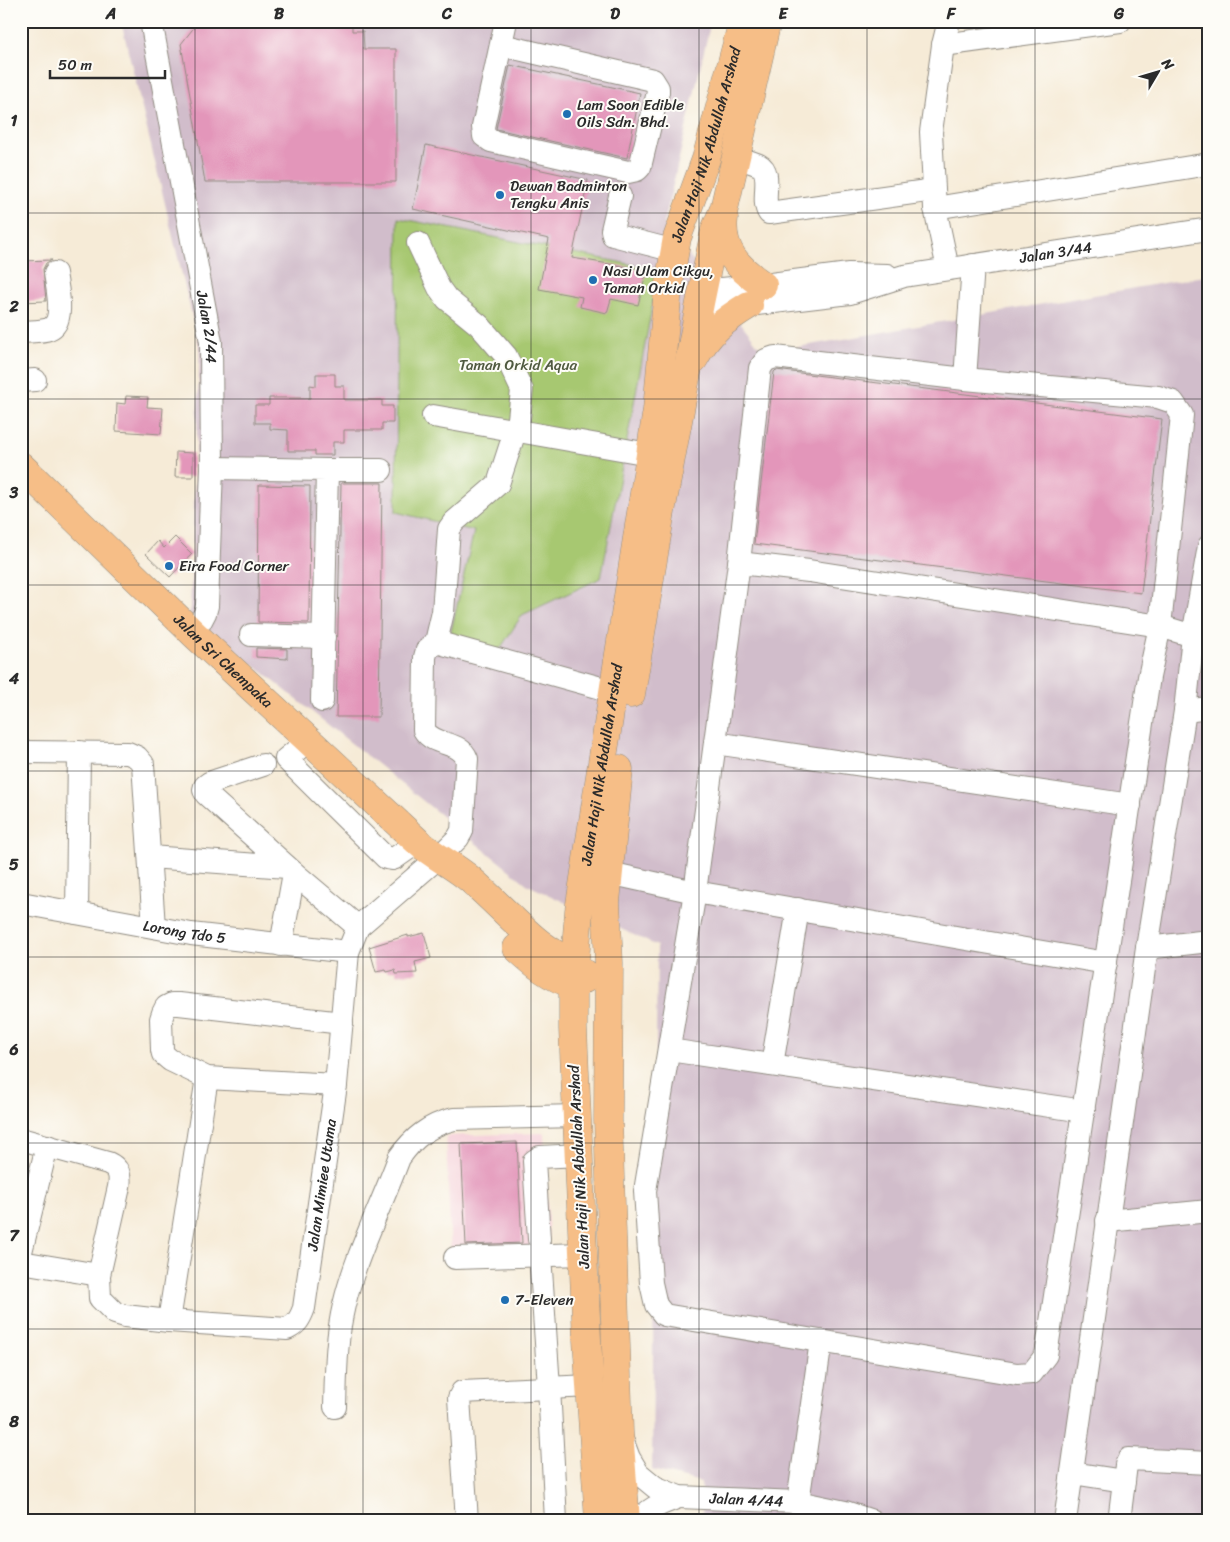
<svg xmlns="http://www.w3.org/2000/svg" width="1230" height="1542" font-family="Sriracha,sans-serif">
	<style>
		.built { fill: #f5cfd9 }
		.industrial { fill: #d1bdcb }
		.green { fill: #a7c871; stroke: #697a4e }
		.building { fill: #e396ba }
		.lines { fill: none; stroke-linecap: round; stroke-linejoin: round }
		.minor-casing { stroke: #908b81; stroke-width: 24 }
		.major-casing { stroke: #908b81; stroke-width: 29 }
		.minor { stroke: #fff; stroke-width: 22 }
		.major { stroke: #f6be87; stroke-width: 28 }
		.grid { fill: none; stroke: #2b2b2b; stroke-width: 1; stroke-opacity: 0.55 }
		.poi-dot { fill: #1f6fb2; stroke: #fdfcf7; stroke-width: 2 }
		.labels { text-anchor: middle; dominant-baseline: central; stroke-width: 4; stroke-linejoin: round; paint-order: stroke }
		.poi-label { font-size: 15px; fill: #2b2b2b; stroke: #fdfcf7; text-anchor: start }
		.street-label { font-size: 15px; fill: #2b2b2b; stroke: #fdfcf7 }
		.park-label { font-size: 15px; fill: #505a40; stroke: #fdfcf7 }
		.neatline { fill: none; stroke: #2b2b2b; stroke-width: 2 }
		.grid-label { font-size: 16px; text-anchor: middle; font-weight: bold; fill: #2b2b2b }
	</style>
	<rect width="100%" height="100%" fill="#fdfcf7"/>
	<filter id="ink" filterUnits="userSpaceOnUse"><feTurbulence type="fractalNoise" baseFrequency=".02" numOctaves="2"/><feDisplacementMap in="SourceGraphic" scale="10" xChannelSelector="R" yChannelSelector="G"/><feConvolveMatrix kernelMatrix="1 2 1 2 8 2 1 2 1" color-interpolation-filters="sRGB"/></filter>
	<filter id="wash" filterUnits="userSpaceOnUse"><feTurbulence type="fractalNoise" baseFrequency=".0096" numOctaves="4" result="noise"/><feDisplacementMap in="SourceGraphic" scale="20" xChannelSelector="R" yChannelSelector="G"/><feGaussianBlur stdDeviation="1.12" result="paint"/><feColorMatrix in="noise" values="0 0 0 0 0 0 0 0 0 0 0 0 0 0 0 0 0 1.4 0 .05"/><feComposite in="paint" operator="in"/></filter>
	<g filter="url(#wash)">
		<rect width="100%" height="100%" fill="#f6ebd7"/>
		<path class="built" d="M544 1133 549 1250 451 1253 446 1136Z"/>
		<path class="industrial" d="M121 21H711L664 223 764 353 1209 275V1521H703L701 1482 652 1470 657 946 528 885 190 614 200 349Z"/>
		<path class="green" d="M398 218 659 270 601 578 522 615 498 652 450 636 474 531 396 512Z"/>
		<g id="blocks">
			<path class="building" d="M199 21H352V31H363L364 49H396V182H205L181 44Z
				M510 65 640 93 627 158 496 129Z
				M426 145 588 180 572 258 647 270 638 305 611 299 607 313 580 307 582 297 539 289 549 239 413 209Z
				M52 260 46 263 43 269 46 301 21 302V261Z
				M776 370 1162 419 1141 593 754 544 774 372Z
				M316 374H335V386H344V400H382V406H393V423H382V430H344V442H333V455H315V451H288V430L270 429V423H255V405H269V398H310V385L316 386Z
				M126 396 148 397 147 407 163 408 161 434 116 431 117 403 125 404Z
				M176 452 193 453V477H175Z
				M341 483H382L379 717H336Z
				M259 485 310 486 309 623 258 622Z
				M175 537 192 554 170 577 146 554 158 541 164 548Z
				M256 648 287 649V659L256 657Z
				M424 933 431 958 415 962 417 973 396 974 395 970 387 972 386 970 376 972 369 947 408 935V937Z
				M517 1142 522 1243 466 1245 461 1144Z"/>
		</g>
	</g>
	<g filter="url(#ink)">
		<use href="#blocks" fill-opacity="0" stroke="#908b81" stroke-width="1"/>
		<g class="lines">
			<g class="minor-casing">
				<g id="minor">
					<path id="s1" d="M151 21 211 342 212 468 207 606 205 613 194 634"/>
					<path d="M501 45 653 80 658 88V92L640 167 637 170 628 172 491 141 484 136 483 127 506 21"/>
					<path d="M943 45 1120 21"/>
					<path d="M736 157C743 160 752 162 759 165 774 173 760 200 769 213L934 190"/>
					<path d="M620 196 612 230 613 235 675 251"/>
					<path d="M935 208 1209 164"/>
					<path d="M948 269 935 208 931 132 943 45 949 21"/>
					<path d="M704 288 722 289 763 285 849 274 887 275"/>
					<path id="s2" d="M700 303 749 305 850 293 904 276 1209 229"/>
					<path d="M21 332C30 331 41 332 49 329 66 322 57 288 55 273"/>
					<path d="M775 357 965 379 1158 397 1173 402 1182 415 1160 626 1149 677 1046 1355 1032 1373 1017 1374 664 1315 656 1305 651 1283 645 1191 695 892 739 563 760 368 766 360Z"/>
					<path d="M965 379 973 265"/>
					<path d="M21 381 35 380"/>
					<path d="M433 416 649 454"/>
					<path d="M212 468 327 470 322 701"/>
					<path d="M327 470H381"/>
					<path d="M739 563 809 571 1160 626 1193 636"/>
					<path d="M251 635 324 637"/>
					<path d="M436 642 612 691"/>
					<path d="M1185 711 1209 708"/>
					<path d="M309 740 286 759 386 858 392 859 395 858 418 842"/>
					<path d="M715 743 1130 805"/>
					<path d="M21 752 128 753 137 757 143 764 154 927"/>
					<path d="M263 765 209 783 205 786 204 790 206 794 294 873 358 927"/>
					<path d="M150 857 287 867"/>
					<path d="M609 873 695 892 1106 963"/>
					<path id="s3" d="M21 903 191 934 348 952"/>
					<path d="M77 913 79 752"/>
					<path d="M281 945 294 873"/>
					<path d="M1147 948 1209 941"/>
					<path d="M669 1050 1084 1111"/>
					<path d="M772 1065 798 909"/>
					<path d="M336 1085 207 1078 170 1060 163 1054 162 1050 161 1019 163 1013 166 1007 172 1004H179L342 1023"/>
					<path id="s4" d="M21 1139 108 1163C119 1168 121 1175 119 1187L99 1275 100 1298 115 1313 125 1316 169 1321 287 1329C297 1324 300 1319 304 1308L336 1085 348 952 358 927 439 857 458 838 462 831 467 759C460 740 434 747 424 730L425 657 427 650 436 642 443 612 449 529 454 522 498 484 519 419 522 390 506 356 479 325 447 299 439 288 418 243"/>
					<path d="M1107 1221 1209 1211"/>
					<path d="M539 1239 534 1161 540 1157 578 1155"/>
					<path d="M21 1252 47 1146"/>
					<path d="M540 1255 549 1387 556 1521"/>
					<path d="M455 1258 583 1254"/>
					<path d="M21 1262 99 1275"/>
					<path d="M169 1321 207 1078"/>
					<path d="M335 1407C336 1373 336 1338 344 1305 356 1254 381 1207 399 1158 413 1138 429 1125 454 1119L577 1116"/>
					<path id="s5" d="M623 1442 629 1458 638 1473 655 1487 679 1497 798 1502 845 1512 872 1521"/>
					<path d="M1072 1473 1124 1481"/>
					<path d="M798 1502 821 1341"/>
					<path d="M467 1521 459 1398 462 1392 590 1386"/>
					<path d="M639 1521C649 1507 664 1503 679 1497"/>
					<path d="M1065 1521 1147 948 1185 711 1193 636 1209 546"/>
					<path d="M1119 1521 1126 1465 1129 1459 1209 1463"/>
				</g>
			</g>
			<g class="major-casing">
				<g id="major">
					<path d="M724 218C720 250 738 268 763 285"/>
					<path d="M694 359C708 333 724 320 749 305"/>
					<path id="s6" d="M21 466 194 634 418 842C435 857 455 866 471 880 494 900 514 922 537 941 553 954 572 962 585 979"/>
					<path d="M631 694 660 517 700 303 715 230 724 209 767 21"/>
					<path d="M619 769 606 902 609 963 608 1120 619 1432 626 1521"/>
					<path d="M517 948C533 963 551 978 573 984L584 978 586 974"/>
					<path id="s7" d="M599 1521 587 1340 573 1029V984L579 911 657 410 668 289 677 238 706 159 743 21"/>
				</g>
			</g>
			<use href="#minor" class="minor"/>
			<use href="#major" class="major"/>
		</g>
	</g>
	<path class="grid" d="M195 21V1521M363 21V1521M531 21V1521M699 21V1521M867 21V1521M1035 21V1521M21 213H1209M21 399H1209M21 585H1209M21 771H1209M21 957H1209M21 1143H1209M21 1329H1209"/>
	<g class="poi-dot">
		<circle cx="567" cy="114" r="5"/>
		<circle cx="500" cy="195" r="5"/>
		<circle cx="593" cy="280" r="5"/>
		<circle cx="169" cy="566" r="5"/>
		<circle cx="505" cy="1300" r="5"/>
	</g>
	<g class="labels">
		<g class="poi-label">
			<text x="577" y="105">Lam Soon Edible<tspan x="577" dy="17">Oils Sdn. Bhd.</tspan></text>
			<text x="510" y="186">Dewan Badminton<tspan x="510" dy="17">Tengku Anis</tspan></text>
			<text x="603" y="271">Nasi Ulam Cikgu,<tspan x="603" dy="17">Taman Orkid</tspan></text>
			<text x="179" y="566">Eira Food Corner</text>
			<text x="515" y="1300">7-Eleven</text>
		</g>
		<g class="street-label">
			<text stroke="none"><textPath href="#s7" startOffset="1389">Jalan Haji Nik Abdullah Arshad</textPath></text>
			<text stroke="none"><textPath href="#s2" startOffset="361">Jalan 3/44</textPath></text>
			<text stroke="none"><textPath href="#s1" startOffset="311">Jalan 2/44</textPath></text>
			<text stroke="none"><textPath href="#s6" startOffset="281">Jalan Sri Chempaka</textPath></text>
			<text stroke="none"><textPath href="#s7" startOffset="759">Jalan Haji Nik Abdullah Arshad</textPath></text>
			<text stroke="none"><textPath href="#s3" startOffset="166">Lorong Tdo 5</textPath></text>
			<text transform="translate(579 1167) rotate(-93)">Jalan Haji Nik Abdullah Arshad</text>
			<text stroke="none"><textPath href="#s4" startOffset="579">Jalan Mimiee Utama</textPath></text>
			<text stroke="none"><textPath href="#s5" startOffset="150">Jalan 4/44</textPath></text>
		</g>
		<g class="park-label">
			<text x="518" y="365">Taman Orkid Aqua</text>
		</g>
	</g>
	<rect width="1230" height="1542" fill="none" stroke="#fdfcf7" stroke-width="55"/>
	<g transform="translate(1158 72) rotate(52)" stroke="#fdfcf7" stroke-width="4" paint-order="stroke">
	<path d="M0-4L9 19L0 12L-9 19Z" fill="#2b2b2b"/>
	<text y="-8" font-size="14" font-weight="bold" text-anchor="middle" fill="#2b2b2b">N</text>
	</g>
	<path d="M50 70v8h115v-8" fill="none" stroke="#2b2b2b" stroke-width="2.5"/>
	<text x="58" y="70" font-size="15" fill="#2b2b2b" stroke="#fdfcf7" stroke-width="4" paint-order="stroke">50 m</text>
	<rect x="28" y="28" width="1174" height="1486" class="neatline"/>
	<g class="grid-label">
		<text x="111" y="19">A</text>
		<text x="279" y="19">B</text>
		<text x="447" y="19">C</text>
		<text x="615" y="19">D</text>
		<text x="783" y="19">E</text>
		<text x="951" y="19">F</text>
		<text x="1119" y="19">G</text>
		<text x="14" y="126">1</text>
		<text x="14" y="312">2</text>
		<text x="14" y="498">3</text>
		<text x="14" y="684">4</text>
		<text x="14" y="870">5</text>
		<text x="14" y="1055">6</text>
		<text x="14" y="1241">7</text>
		<text x="14" y="1427">8</text>
	</g>
</svg>
